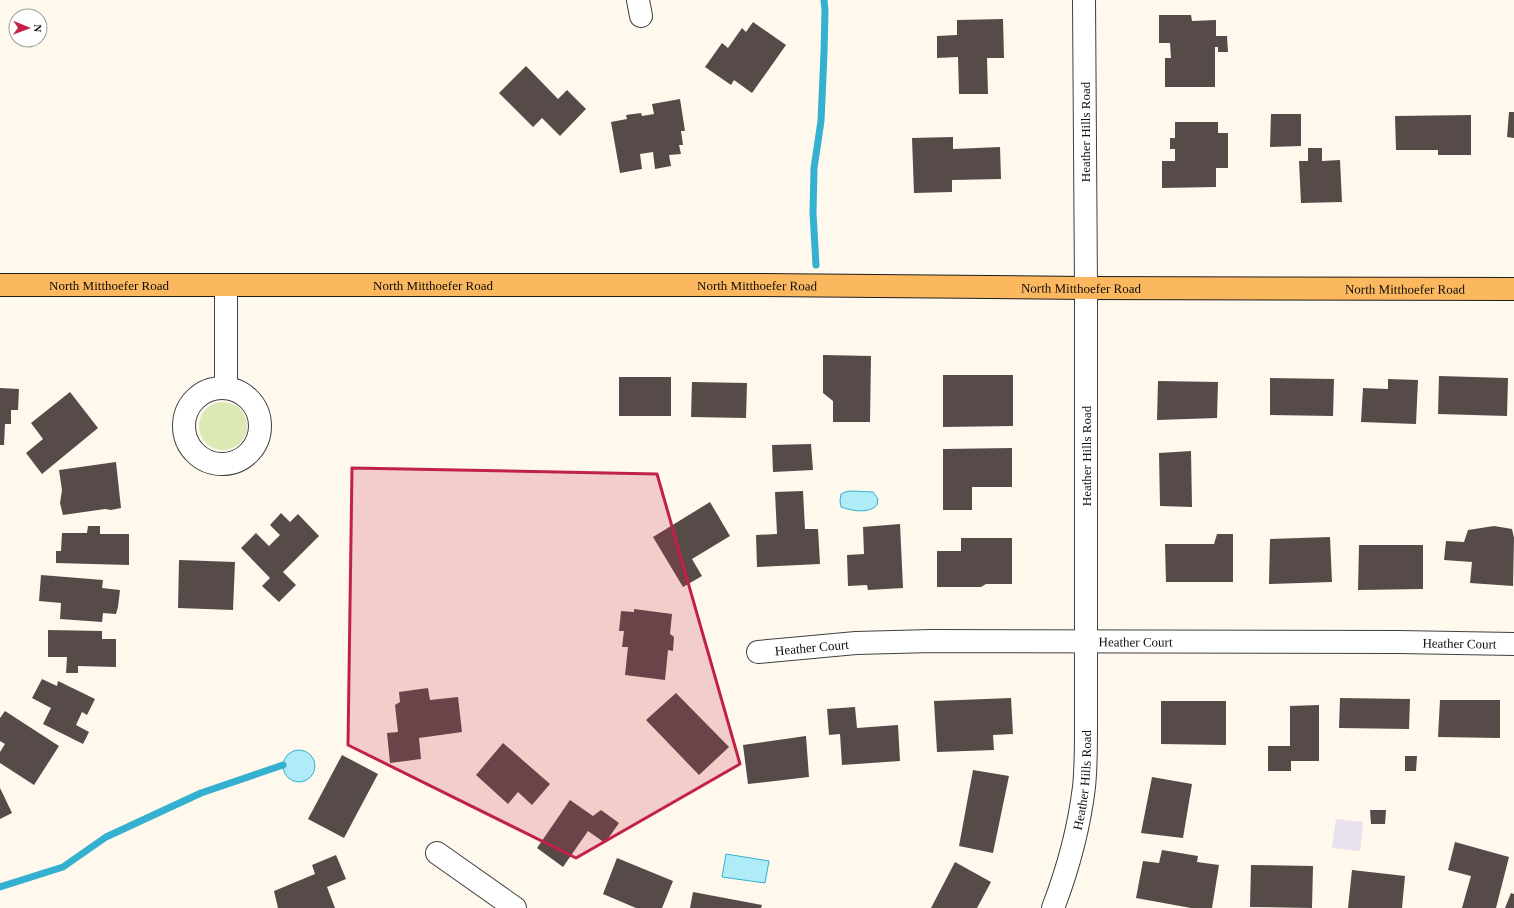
<svg xmlns="http://www.w3.org/2000/svg" width="1514" height="908" font-family="'Times New Roman',serif">
	<style>
		.industrial { fill: #e8e0ec }
		.green { fill: #dbeab5 }
		.water { fill: #b0ebf8; stroke: #34b0d1 }
		.lines { fill: none; stroke-linecap: round; stroke-linejoin: round }
		.stream { stroke: #34b0d1; stroke-width: 7 }
		.building { fill: #564b49 }
		.minor-casing { stroke: #404040; stroke-width: 24 }
		.major-casing { stroke: #1e1e1e; stroke-width: 24 }
		.minor { stroke: #fff; stroke-width: 22 }
		.major { stroke: #fcb85f; stroke-width: 22 }
		.marked { fill: #c12147; fill-opacity: 0.2; stroke: #c12147; stroke-width: 3; stroke-linejoin: round }
		.labels { text-anchor: middle; dominant-baseline: central; stroke-width: 4; stroke-linejoin: round; paint-order: stroke }
		.street-label { font-size: 13px; fill: #0d0d0d; stroke: #fff }
	</style>
	<rect width="100%" height="100%" fill="#fff8ec"/>
	<path class="industrial" d="M1336 819 1363 822 1360 851 1332 848Z"/>
	<path class="green" d="M199 426a24 24 0 1 1 48 0a24 24 0 1 1-48 0Z"/>
	<path class="water" d="M851 491 873 492 878 499 877 505C869 514 852 511 841 507L840 501 841 494 845 492Z
		M283 766a16 16 0 1 1 32 0a16 16 0 1 1-32 0Z
		M726 854 769 861 765 883 722 877Z"/>
	<g class="lines">
		<path class="stream" d="M816 265 813 213 814 168 821 121 824 53 825 11 824 0
			M0 887 63 867 106 837 201 793 283 765"/>
	</g>
	<path class="building" d="M1159 15H1191L1192 21 1216 20V36H1227L1228 52H1218V47H1215V87H1165V58H1171L1170 43H1159Z
		M1003 19 1004 58H987L988 94H959L958 57 937 58V36L957 35V20Z
		M753 22 786 45 752 93 734 80 731 85 705 67 722 43 728 48 742 28 746 32Z
		M526 66 558 99 567 90 586 109 560 136 542 118 533 127 499 93Z
		M680 99 685 131H681L683 145H679L681 154 669 155 671 166 655 169 653 152 640 154 642 169 620 173 611 122 627 119 626 115 641 113 642 116 654 114 652 104Z
		M1509 112H1514V138L1507 137Z
		M1271 114H1301V146L1270 147Z
		M1471 115V155H1438V150H1396L1395 116Z
		M1175 122H1218V133H1228V168H1216V187L1162 188V161H1175V149H1170V138H1175Z
		M953 137V149L1000 147 1001 179 952 180V192L914 193 912 138Z
		M1308 148H1322V161L1340 160 1342 202 1301 203 1299 161H1308Z
		M823 355 871 356 870 422H833V401L823 393Z
		M943 375H1013V426L943 427Z
		M1439 376 1508 378 1507 416 1438 414Z
		M619 377H671V416H619Z
		M1270 378 1334 379 1333 416 1270 415Z
		M1388 379 1418 380 1416 424 1361 422 1363 388 1388 389Z
		M1158 381 1218 382 1217 418 1157 420Z
		M692 382 747 383 746 418 691 417Z
		M0 388 19 389 18 410H11V424H5L4 445H0Z
		M70 392 98 428 42 474 26 453 43 439 31 423Z
		M811 444 813 470 773 472 772 445Z
		M1012 448V487H972V510H943V449Z
		M1191 451 1192 507 1160 506 1159 453Z
		M116 462 121 508 111 510 105 509 63 515 60 503 62 490 59 470Z
		M803 491 805 529H818L820 564 757 567 756 535 777 534 775 492Z
		M710 502 730 536 692 559 702 576 683 587 653 537Z
		M281 513 290 522 298 514 319 536 283 572 296 585 279 602 262 586 270 578 241 548 256 533 269 546 280 535 270 525Z
		M900 524 903 588 868 590 867 585 848 586 847 555 864 554 863 527Z
		M88 526H100V534H129V565L56 563V551H61L62 533H87Z
		M1494 526 1512 529 1514 538 1513 586 1470 583 1472 562 1444 560 1446 541 1464 542 1468 530Z
		M1217 534H1233V582H1166L1165 544H1214Z
		M1330 537 1332 582 1269 584 1270 539Z
		M961 538H1012V584H986L981 587H937V551H961Z
		M1359 545H1423V589L1358 590Z
		M179 560 235 562 233 610 178 608Z
		M41 575 103 580 102 588 120 590 118 607 116 614 103 613 102 622 60 619 61 603 39 601Z
		M634 609 672 614 670 634 674 637 673 651 668 650 665 680 625 675 628 647H622L624 631H619L621 611 634 612Z
		M48 630 102 631V639H116V667L78 666V673H66L67 657H48Z
		M42 679 57 686 58 681 95 699 87 715 82 712 76 725 89 732 83 744 43 724 51 708 32 698Z
		M428 688 430 700 458 697 462 732 419 738 421 759 390 763 387 733 398 732 395 705 400 702 399 692Z
		M676 693 729 747 699 775 646 720Z
		M1011 698 1013 734 993 735 994 750 937 752 934 701Z
		M1340 698 1410 699 1409 729 1339 728Z
		M1440 700H1500V738L1438 737Z
		M1161 701H1226V745L1161 744Z
		M1319 705V761H1291V771H1268V746H1290V706Z
		M855 707 857 728 898 725 900 761 842 765 840 734 829 735 827 709Z
		M5 711 59 746 34 785 0 763V752L5 744 0 741V718Z
		M806 736 809 777 748 784 743 745Z
		M503 743 550 784 532 805 518 792 508 804 476 775Z
		M342 755 378 774 344 838 308 819Z
		M1405 756H1417L1416 771H1405Z
		M973 770 1009 776 993 853 959 846Z
		M1152 777 1192 784 1183 838 1141 833Z
		M0 788 12 813 0 819Z
		M570 800 593 816 601 810 619 823 605 843 588 831 563 867 537 848Z
		M1370 810H1386L1385 824H1371Z
		M1455 842 1509 857 1496 908H1462L1471 876 1448 870Z
		M1162 850 1198 856 1197 862 1219 865 1212 908H1191L1136 898 1143 861 1159 863Z
		M336 855 346 879 327 887 335 908H278L274 891 315 874 312 865Z
		M617 858 673 881 662 908H636L603 894Z
		M955 862 991 882 977 908H931Z
		M1251 865 1313 866 1312 908 1250 907Z
		M1352 870 1405 876 1402 908H1348Z
		M693 892 762 905 761 908H690Z
		M1511 893 1514 894V908H1505Z"/>
	<g class="lines">
		<g class="minor-casing">
			<g id="minor">
				<path d="M638 0 641 16"/>
				<path d="M226 388V285"/>
				<circle cx="222" cy="426" r="38"/>
				<path id="s1" d="M758 652 856 643 932 641 1399 642 1514 644"/>
				<path d="M437 853 515 908"/>
				<path id="s2" d="M1053 908C1068 869 1079 828 1084 787 1086 767 1086 748 1086 729V288L1084 0"/>
			</g>
		</g>
		<g class="major-casing">
			<g id="major">
				<path id="s3" d="M0 285H763L1086 288 1514 289"/>
			</g>
		</g>
		<use href="#minor" class="minor"/>
		<use href="#major" class="major"/>
	</g>
	<path class="marked" d="M352 468 657 474 740 764 576 858 348 745Z"/>
	<g class="labels">
		<g class="street-label">
			<text transform="translate(1085 132) rotate(-90)">Heather Hills Road</text>
			<text stroke="none"><textPath href="#s3" startOffset="109">North Mitthoefer Road</textPath></text>
			<text stroke="none"><textPath href="#s3" startOffset="433">North Mitthoefer Road</textPath></text>
			<text stroke="none"><textPath href="#s3" startOffset="757">North Mitthoefer Road</textPath></text>
			<text stroke="none"><textPath href="#s3" startOffset="1081">North Mitthoefer Road</textPath></text>
			<text stroke="none"><textPath href="#s3" startOffset="1405">North Mitthoefer Road</textPath></text>
			<text transform="translate(1086 456) rotate(-90)">Heather Hills Road</text>
			<text stroke="none"><textPath href="#s1" startOffset="378">Heather Court</textPath></text>
			<text stroke="none"><textPath href="#s1" startOffset="702">Heather Court</textPath></text>
			<text stroke="none"><textPath href="#s1" startOffset="54">Heather Court</textPath></text>
			<text stroke="none"><textPath href="#s2" startOffset="132">Heather Hills Road</textPath></text>
		</g>
	</g>
	<g transform="translate(28 28) rotate(91)"><circle r="19" fill="#ffffff" stroke="#9e9e9e"/>
	<path d="M0-3L7 15L0 10L-7 15Z" fill="#c12147"/>
	<text y="-6" font-size="11" font-weight="bold" text-anchor="middle" fill="#0d0d0d">N</text>
	</g>
</svg>
